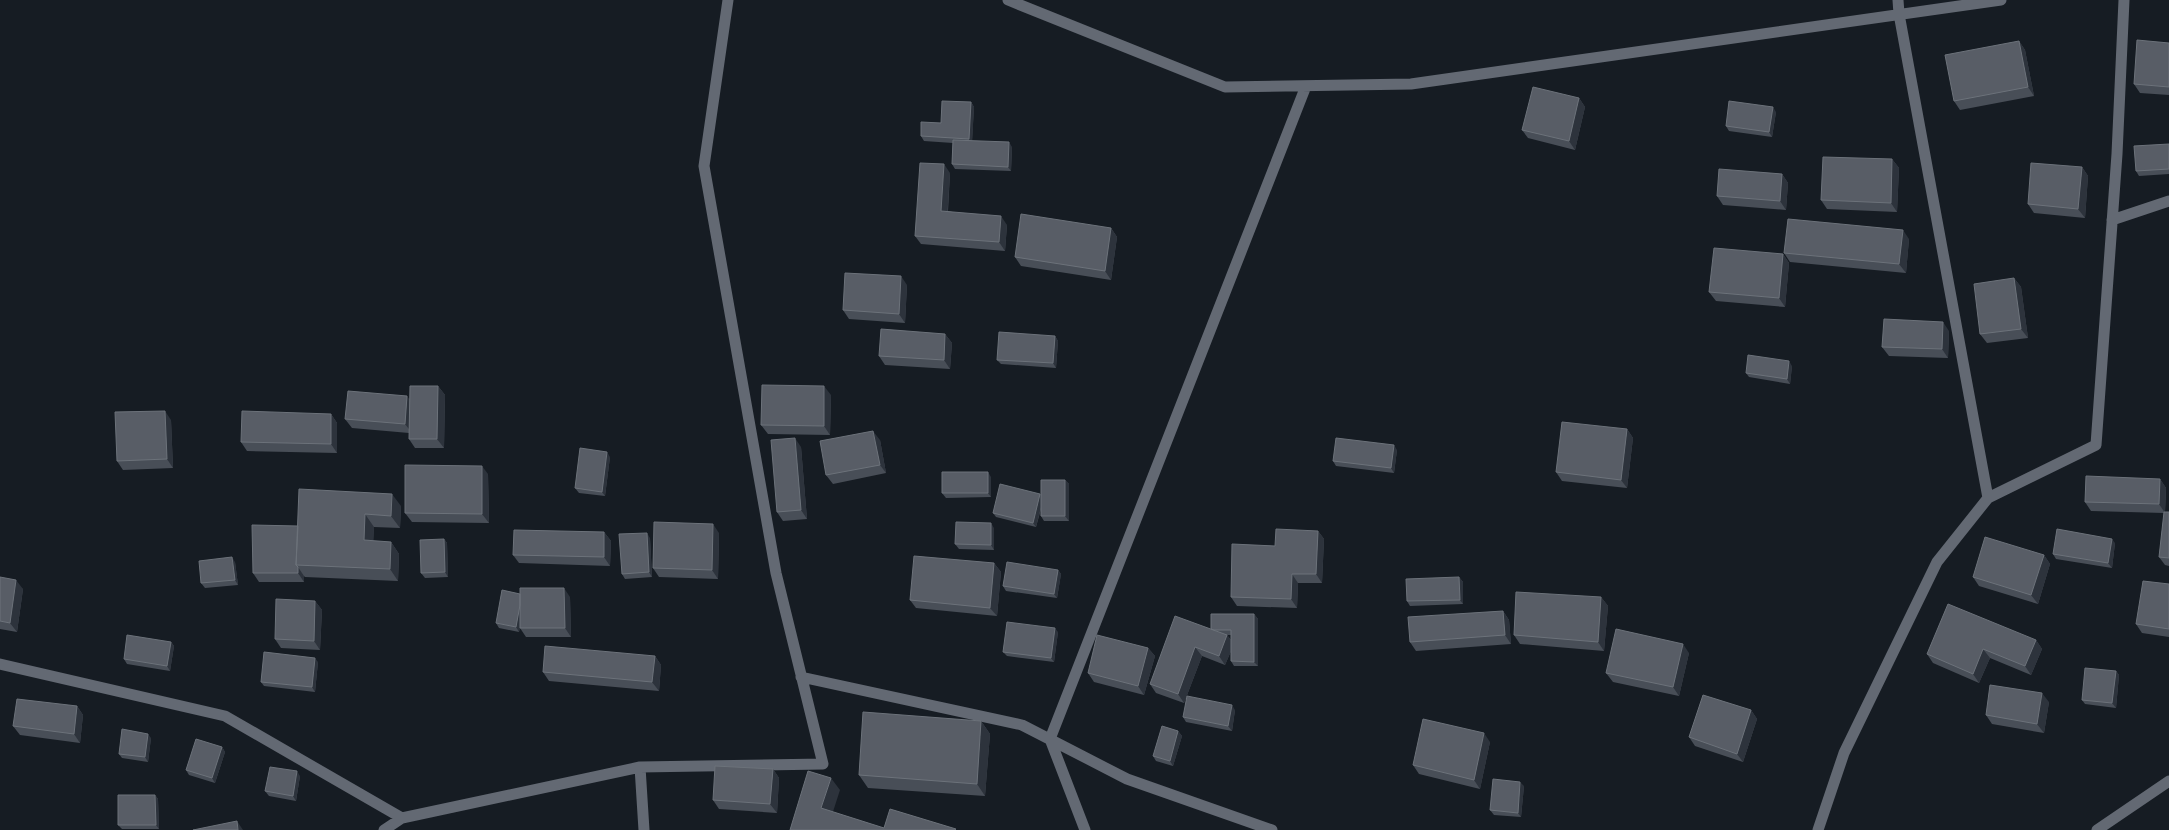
<svg xmlns="http://www.w3.org/2000/svg" width="2169" height="830" font-family="Rubik,sans-serif">
	<style>
		.lines { fill: none; stroke-linecap: round; stroke-linejoin: round }
		.minor { stroke: #636973; stroke-width: 11 }
		.wall { fill: #484e57; fill-rule: evenodd }
		.shaded-wall { fill: #2d333c }
		.building { fill: #585d66; stroke: #6c727a }
	</style>
	<rect width="100%" height="100%" fill="#161c23"/>
	<g class="lines">
		<path class="minor" d="M1008 0 1225 87 1411 84 2001 0
			M1898 0 1899 14 1988 498
			M2112 220 2169 201
			M0 664 225 716 402 818
			M801 677 1022 725 1127 779 1272 830
			M640 767 644 830
			M384 830 402 818 640 767 823 764 776 573 704 166 728 0
			M1085 830 1050 739 1306 86
			M1818 830 1844 753 1937 562 1988 498 2096 445 2117 154 2124 0
			M2097 830 2169 781"/>
	</g>
	<path class="wall" d="M2019 41 2025 50 2034 96 1960 110 1954 101Z
		M2169 43V95L2140 93 2134 84Z
		M1579 98 1585 107 1575 150 1528 138 1522 130Z
		M971 102 974 107 972 141 1012 147 1011 171 955 169 952 164 953 143 924 141 921 136Z
		M1776 112 1772 137 1729 131 1726 126Z
		M2169 144V174L2139 176 2136 171Z
		M1892 159 1899 168 1897 212 1827 209 1821 200Z
		M2082 167 2088 176 2085 218 2034 213 2028 204Z
		M950 173 948 211 1007 225 1005 251 921 244 915 236Z
		M1782 174 1788 183 1786 210 1723 205 1717 196Z
		M1111 228 1117 237 1111 280 1021 266 1015 257Z
		M1909 239 1906 273 1790 262 1784 253Z
		M1783 254 1789 263 1785 307 1716 301 1709 292Z
		M2014 278 2021 287 2028 338 1987 343 1980 334Z
		M907 285 905 323 849 319 843 310Z
		M1949 331 1948 358 1889 356 1882 347Z
		M945 334 952 343 950 369 885 365 879 356Z
		M1055 336 1058 341 1056 368 1001 364 997 360Z
		M1792 366 1790 384 1749 377 1746 373Z
		M438 386 445 395 444 448H415L409 439V433L352 428 345 419 409 399Z
		M831 395 830 435 768 434 761 425Z
		M331 414 337 423V453L247 451 241 442Z
		M171 420 173 468 123 470 117 461Z
		M1627 429 1633 438 1627 488 1562 481 1556 472Z
		M880 440 886 473 833 484 826 475Z
		M801 447 807 519 783 521 777 512Z
		M1397 450 1394 473 1336 466 1333 461Z
		M610 457 605 496 579 493 575 488Z
		M488 474 489 523 412 522 405 513Z
		M991 477V497L946 498 942 493Z
		M2160 479 2166 488 2165 512H2169V566L2165 565 2159 557 2164 513 2091 511 2085 502Z
		M1065 480 1069 484V521H1044L1041 516V509L1036 527 996 517 993 513 1040 494 1041 495Z
		M401 506 400 528 374 527 373 541 391 542 399 554 398 581 305 577 304 576V582H259L253 573 298 526Z
		M994 528V550L959 549 955 544Z
		M1318 531 1324 539 1322 583H1298L1297 608 1237 606 1231 597 1275 546Z
		M604 532 611 541 610 566 519 563 513 555Z
		M719 533 718 579 659 577 653 568Z
		M650 538 652 577 625 579 622 574Z
		M444 539 447 543 448 577 425 578 421 573Z
		M2115 543 2112 568 2056 559 2053 554Z
		M2044 555 2050 564 2038 604 1979 586 1973 577Z
		M235 562 238 585 205 588 201 583Z
		M994 563 1001 572 997 616 916 608 910 600Z
		M1058 570 1061 574 1057 598 1006 591 1003 586Z
		M0 577 23 589 17 632 0 629Z
		M1459 577 1463 582V604L1410 606 1407 601Z
		M2169 584V637L2142 633 2136 624Z
		M520 594 570 597 571 637H526L520 628V626L519 632 499 628 496 623Z
		M1601 597 1608 606 1604 651 1520 644 1514 635Z
		M315 601 322 610 320 650 281 648 275 639Z
		M1503 611 1509 620 1511 644 1416 651 1410 642Z
		M1254 614 1258 619V666H1234L1231 661V651L1225 665 1202 656 1184 703 1156 693 1150 684 1211 629ZM1226 635H1231V640L1227 635Z
		M1058 632 1054 662 1007 656 1003 652Z
		M2036 640 2042 649 2031 675 1990 658 1979 683 1933 663 1927 654Z
		M171 642 174 646 170 671 127 664 124 659Z
		M1148 648 1155 656 1144 695 1094 682 1088 673Z
		M1689 653 1679 696 1613 682 1606 673Z
		M655 656 661 665 659 691 549 681 543 672Z
		M318 662 315 692 264 686 261 682Z
		M2116 671 2119 675 2116 708 2085 704 2082 700Z
		M2049 702 2044 733 1992 724 1986 715Z
		M77 706 83 715 80 743 20 735 13 726Z
		M1235 710 1232 731 1186 722 1183 717Z
		M1751 710 1757 719 1743 762 1695 746 1689 737Z
		M981 721 990 734 985 796 868 788 859 775Z
		M1178 731 1182 736 1173 766 1156 761 1153 756Z
		M151 738 148 762 122 758 119 754Z
		M1490 742 1480 789 1419 774 1413 765Z
		M222 747 225 752 215 783 189 775 186 770Z
		M773 769 779 778 777 813 719 809 713 800Z
		M300 776 296 801 269 796 265 791Z
		M1524 786 1521 817 1494 815 1490 810Z
		M155 795 158 799 159 829H122L118 825Z"/>
	<path class="shaded-wall" d="M2019 41 2025 50 2034 96 2028 87Z
		M1579 98 1585 107 1575 150 1569 141Z
		M971 102 974 107 972 144 969 139Z
		M1773 107 1776 112 1772 137 1769 132Z
		M1009 142 1012 147 1011 171 1008 167Z
		M1892 159 1899 168 1897 212 1891 203Z
		M944 164 950 173 947 220 941 211Z
		M2082 167 2088 176 2085 218 2078 209Z
		M1782 174 1788 183 1786 210 1780 201Z
		M1001 216 1007 225 1005 251 999 242Z
		M1111 228 1117 237 1111 280 1105 271Z
		M1903 230 1909 239 1906 273 1899 264Z
		M1783 254 1789 263 1785 307 1779 298Z
		M901 276 907 285 905 323 899 314Z
		M2014 278 2021 287 2028 338 2021 329Z
		M1943 322 1949 331 1948 358 1942 349Z
		M945 334 952 343 950 369 944 360Z
		M1055 336 1058 341 1056 368 1053 363Z
		M1789 361 1792 366 1790 384 1787 379Z
		M438 386 445 395 444 448 437 439Z
		M824 386 831 395 830 435 824 426Z
		M407 396 414 405 412 433 405 424Z
		M165 411 171 420 173 468 167 459Z
		M331 414 337 423V453L331 444Z
		M1627 429 1633 438 1627 488 1621 480Z
		M873 431 880 440 886 473 880 465Z
		M795 438 801 447 807 519 801 510Z
		M1394 445 1397 450 1394 473 1391 468Z
		M607 452 610 457 605 496 602 492Z
		M482 466 488 474 489 523 482 514Z
		M988 472 991 477V497L988 493Z
		M2160 479 2166 488 2165 513 2159 504Z
		M1065 480 1069 484V521L1065 516Z
		M392 494 401 506 400 528 391 516Z
		M1040 494 1043 499 1036 527 1033 523Z
		M365 514 374 527 373 553 364 540Z
		M991 523 994 528V550L991 545Z
		M713 524 719 533 718 579 712 570Z
		M1318 531 1324 539 1322 583 1316 574Z
		M604 532 611 541 610 566 604 557Z
		M647 533 650 538 652 577 649 572Z
		M444 539 447 543 448 577 445 572Z
		M2112 539 2115 543 2112 568 2108 563Z
		M391 542 399 554 398 581 390 569Z
		M2044 555 2050 564 2038 604 2031 595Z
		M232 557 235 562 238 585 235 580Z
		M994 563 1001 572 997 616 990 608Z
		M298 567 304 576V582L298 573Z
		M1058 570 1061 574 1057 598 1054 594Z
		M1292 574 1298 583 1297 608 1291 599Z
		M1459 577 1463 582V604L1460 600Z
		M16 580 23 589 17 632 10 623Z
		M564 588 570 597 571 637 565 628Z
		M522 594 525 599 519 632 516 627Z
		M1601 597 1608 606 1604 651 1598 642Z
		M315 601 322 610 320 650 314 641Z
		M1503 611 1509 620 1511 644 1505 635Z
		M1254 614 1258 619V666L1254 662Z
		M1055 628 1058 632 1054 662 1051 658Z
		M1227 635 1234 644 1225 665 1219 656Z
		M2036 640 2042 649 2031 675 2025 666Z
		M171 642 174 646 170 671 167 666Z
		M1683 644 1689 653 1679 696 1673 687Z
		M1195 647 1202 656 1184 703 1178 694Z
		M1148 648 1155 656 1144 695 1138 686Z
		M1983 649 1990 658 1979 683 1973 674Z
		M655 656 661 665 659 691 652 682Z
		M315 658 318 662 315 692 312 687Z
		M2116 671 2119 675 2116 708 2112 703Z
		M2042 693 2049 702 2044 733 2037 724Z
		M1232 705 1235 710 1232 731 1228 726Z
		M77 706 83 715 80 743 74 734Z
		M1751 710 1757 719 1743 762 1737 754Z
		M981 721 990 734 985 796 977 784Z
		M1178 731 1182 736 1173 766 1170 761Z
		M1484 733 1490 742 1480 789 1474 780Z
		M148 734 151 738 148 762 145 757Z
		M222 747 225 752 215 783 212 778Z
		M773 769 779 778 777 813 770 804Z
		M297 771 300 776 296 801 293 796Z
		M831 778 840 790 830 821 821 808Z
		M1520 782 1524 786 1521 817 1518 813Z
		M155 795 158 799 159 829 156 825Z
		M237 821 243 830H238Z"/>
	<path class="building" d="M2137 40 2169 43V87L2134 84Z
		M2019 41 2028 87 1954 101 1945 55Z
		M1533 87 1579 98 1569 141 1522 130Z
		M942 101 971 102 969 139 921 136V122L941 123Z
		M1729 101 1773 107 1769 132 1726 126Z
		M953 140 1009 142 1008 167 952 164Z
		M2169 144V169L2136 171 2134 146Z
		M1823 157 1892 159 1891 203 1821 200Z
		M920 163 944 164 941 211 1001 216 999 242 915 236Z
		M2031 163 2082 167 2078 209 2028 204Z
		M1719 169 1782 174 1780 201 1717 196Z
		M1021 214 1111 228 1105 271 1015 257Z
		M1788 219 1903 230 1899 264 1784 253Z
		M1714 248 1783 254 1779 298 1709 292Z
		M845 273 901 276 899 314 843 310Z
		M2014 278 2021 329 1980 334 1974 284Z
		M1884 319 1943 322 1942 349 1882 347Z
		M881 329 945 334 944 360 879 356Z
		M999 332 1055 336 1053 363 997 360Z
		M1748 355 1789 361 1787 379 1746 373Z
		M762 385 824 386V426L761 425Z
		M410 386H438L437 439H409Z
		M348 391 407 396 405 424 345 419Z
		M165 411 167 459 117 461 115 412Z
		M242 411 331 414V444L241 442Z
		M1562 422 1627 429 1621 480 1556 472Z
		M873 431 880 465 826 475 820 441Z
		M795 438 801 510 777 512 771 440Z
		M1336 438 1394 445 1391 468 1333 461Z
		M580 448 607 452 602 492 575 488Z
		M405 465 482 466V514L405 513Z
		M942 472H988V493H942Z
		M2086 476 2160 479 2159 504 2085 502Z
		M1041 480H1065V516H1041Z
		M1000 484 1040 494 1033 523 993 513Z
		M299 489 392 494 391 516 365 514 364 540 391 542 390 569 296 565Z
		M2164 512H2169V558L2159 557Z
		M654 522 713 524 712 570 653 568Z
		M956 522 991 523V545L955 544Z
		M252 525 298 526 296 565 298 567V573H253Z
		M1276 529 1318 531 1316 574H1292L1291 599 1231 597 1232 544 1275 546Z
		M2057 529 2112 539 2108 563 2053 554Z
		M514 530 604 532V557L513 555Z
		M647 533 649 572 622 574 619 534Z
		M1985 537 2044 555 2031 595 1973 577Z
		M444 539 445 572 421 573 420 540Z
		M914 556 994 563 990 608 910 600Z
		M232 557 235 580 201 583 199 561Z
		M1007 562 1058 570 1054 594 1003 586Z
		M0 577 16 580 10 623 0 621Z
		M1459 577 1460 600 1407 601 1406 579Z
		M2143 581 2169 584V629L2136 624Z
		M520 588H564L565 628H520Z
		M502 590 520 594V605L516 627 496 623Z
		M1516 592 1601 597 1598 642 1514 635Z
		M276 599 315 601 314 641 275 639Z
		M1948 604 2036 640 2025 666 1983 649 1973 674 1927 654Z
		M1503 611 1505 635 1410 642 1408 617Z
		M1211 614H1254V662L1231 661V630H1214L1211 629Z
		M1175 616 1227 635 1219 656 1195 647 1178 694 1150 684Z
		M1007 622 1055 628 1051 658 1003 652Z
		M1616 629 1683 644 1673 687 1606 673Z
		M127 635 171 642 167 666 124 659Z
		M1097 635 1148 648 1138 686 1088 673Z
		M545 646 655 656 652 682 543 672Z
		M264 652 315 658 312 687 261 682Z
		M2085 668 2116 671 2112 703 2082 700Z
		M1990 685 2042 693 2037 724 1986 715Z
		M1703 695 1751 710 1737 754 1689 737Z
		M1187 696 1232 705 1228 726 1183 717Z
		M17 699 77 706 74 734 13 726Z
		M863 712 981 721 977 784 859 775Z
		M1423 719 1484 733 1474 780 1413 765Z
		M1162 726 1178 731 1170 761 1153 756Z
		M122 729 148 734 145 757 119 754Z
		M196 739 222 747 212 778 186 770Z
		M715 766 773 769 770 804 713 800Z
		M270 767 297 771 293 796 265 791Z
		M808 771 831 778 821 808 884 828 890 809 956 829 955 830H790Z
		M1493 779 1520 782 1518 813 1490 810Z
		M118 795H155L156 825H118Z
		M237 821 238 830H193Z"/>
</svg>
